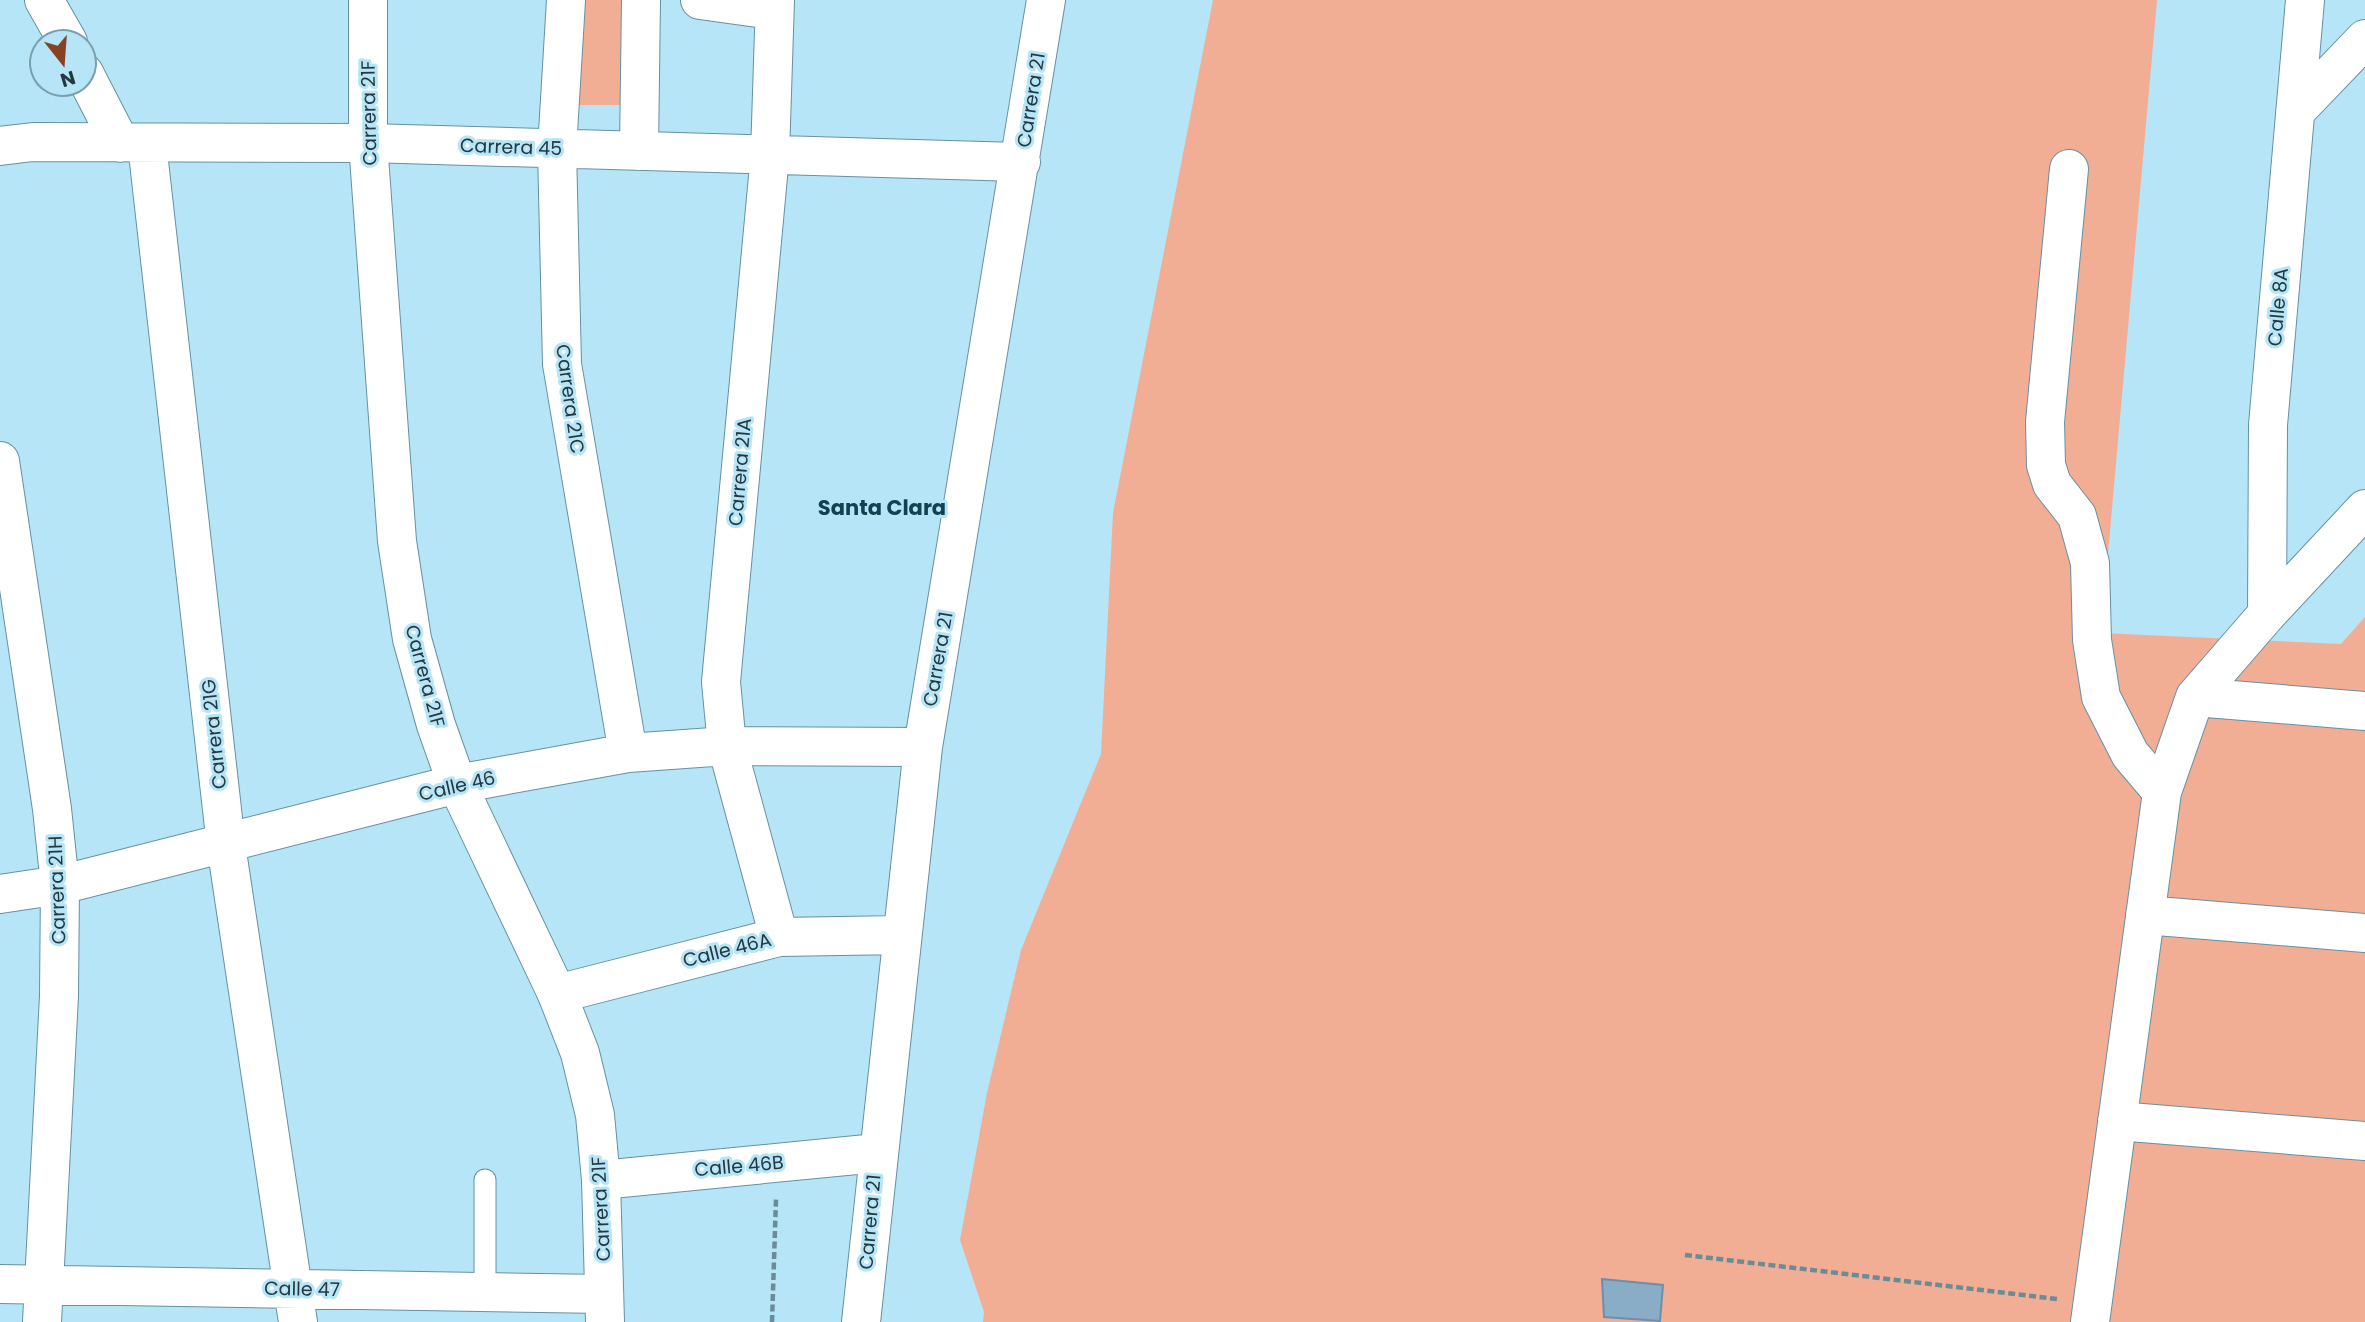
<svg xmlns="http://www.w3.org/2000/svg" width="2365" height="1322" font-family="Poppins,sans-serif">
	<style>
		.green { fill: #f1ae95 }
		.building { fill: #89acc7; stroke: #6d8fa9; stroke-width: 2 }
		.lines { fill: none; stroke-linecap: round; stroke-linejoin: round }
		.service-casing { stroke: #6592a2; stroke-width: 23 }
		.minor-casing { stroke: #6592a2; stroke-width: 40 }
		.tertiary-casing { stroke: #6592a2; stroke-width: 40 }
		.path { stroke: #6b8c97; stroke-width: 4.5; stroke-dasharray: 7 3.5; stroke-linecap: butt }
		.service { stroke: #fff; stroke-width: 21 }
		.minor { stroke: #fff; stroke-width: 38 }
		.tertiary { stroke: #fff; stroke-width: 38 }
		.labels { text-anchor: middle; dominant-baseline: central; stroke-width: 6; stroke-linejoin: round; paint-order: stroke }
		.street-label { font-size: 19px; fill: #25383f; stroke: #b5e5f6 }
		.neighbourhood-label { font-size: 21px; font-weight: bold; fill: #12414f; stroke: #b5e5f6 }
	</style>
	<rect width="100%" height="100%" fill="#b5e5f6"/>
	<path class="green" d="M584 0H628L625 105H574Z
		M1213 0H2157L2101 633 2341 644 2365 617V1322H983L984 1312 960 1240 987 1093 1021 950 1101 754 1113 513Z"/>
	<path class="building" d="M1602 1279 1663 1285 1660 1321 1604 1317Z"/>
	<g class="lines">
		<g class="service-casing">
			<path id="service" d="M485 1292V1180"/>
		</g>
		<g class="minor-casing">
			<path id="minor" d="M44 0 68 42
				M566 0 557 149 562 364 628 753
				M700 0 773 10
				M775 0 770 155 721 682 727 746 779 937
				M84 73 120 143
				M2295 112 2365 39
				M147 144 226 845 298 1322
				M0 146 33 142 368 143 1021 162
				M639 151 641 0
				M2069 169 2045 422 2046 465 2052 484 2077 516 2090 563 2092 640 2101 697 2130 754 2162 792
				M0 461 52 809 60 885 59 996 42 1322
				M2267 614 2268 425 2305 0
				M2195 697 2365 711
				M0 894 60 885 457 784 628 753 727 746 923 747
				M2145 915 2365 933
				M557 994 779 937 901 935
				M2117 1121 2365 1141
				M601 1180 877 1153
				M0 1284 604 1294
				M861 1322 923 747 1046 0
				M2090 1322 2162 792 2195 697 2267 614 2365 509"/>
		</g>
		<g class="tertiary-casing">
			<path id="tertiary" d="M368 0V143L397 541 412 639 436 725 457 784 557 994 580 1053 595 1115 601 1180 605 1322"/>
		</g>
		<path class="path" d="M1685 1255 2057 1299
			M772 1322 776 1199"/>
		<use href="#service" class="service"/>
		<use href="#minor" class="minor"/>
		<use href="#tertiary" class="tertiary"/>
	</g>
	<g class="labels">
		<g class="street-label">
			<text transform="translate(1031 100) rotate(-81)">Carrera 21</text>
			<text transform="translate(369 113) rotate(-91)">Carrera 21F</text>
			<text transform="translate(511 147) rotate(2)">Carrera 45</text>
			<text transform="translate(2278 307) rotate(-85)">Calle 8A</text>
			<text transform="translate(570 399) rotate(82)">Carrera 21C</text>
			<text transform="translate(740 472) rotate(-85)">Carrera 21A</text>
			<text transform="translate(938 659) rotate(-80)">Carrera 21</text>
			<text transform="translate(425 676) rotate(75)">Carrera 21F</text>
			<text transform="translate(214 734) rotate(-96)">Carrera 21G</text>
			<text transform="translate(457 786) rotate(-13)">Calle 46</text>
			<text transform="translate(57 890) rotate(-92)">Carrera 21H</text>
			<text transform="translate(727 950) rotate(-14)">Calle 46A</text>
			<text transform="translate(739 1166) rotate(-5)">Calle 46B</text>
			<text transform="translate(601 1209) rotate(-93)">Carrera 21F</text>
			<text transform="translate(870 1222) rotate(-85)">Carrera 21</text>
			<text transform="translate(302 1289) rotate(1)">Calle 47</text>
		</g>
		<g class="neighbourhood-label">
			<text x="882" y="507">Santa Clara</text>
		</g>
	</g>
	<g transform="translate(63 63) rotate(163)"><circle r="33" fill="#b5e5f6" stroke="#7ba0ad" stroke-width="2"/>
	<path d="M0-5L12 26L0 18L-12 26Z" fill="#894023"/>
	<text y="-10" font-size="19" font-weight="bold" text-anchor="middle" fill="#25383f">N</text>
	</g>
</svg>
